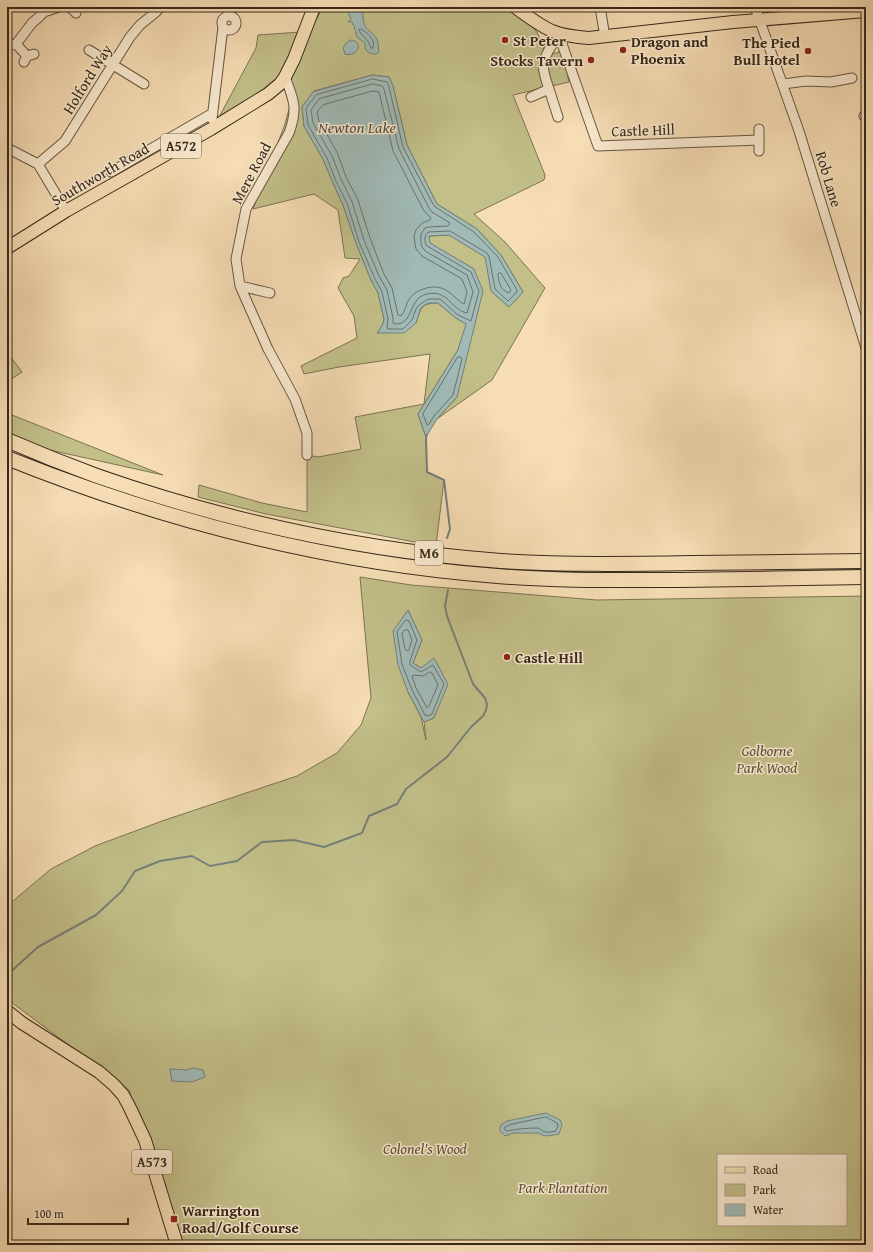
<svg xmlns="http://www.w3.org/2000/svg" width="873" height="1252" font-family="'Gentium Book Plus',serif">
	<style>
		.green { fill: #c2bf89; stroke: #7c7452; fill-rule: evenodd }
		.water { fill: #a0bab7; stroke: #768078 }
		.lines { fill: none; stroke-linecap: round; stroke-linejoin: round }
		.shore { stroke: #6c7268; stroke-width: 1 }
		.stream { stroke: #768078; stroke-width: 2 }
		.minor-casing { stroke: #675641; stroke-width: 11 }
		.major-casing { stroke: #37291a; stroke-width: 14 }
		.highway-casing { stroke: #37291a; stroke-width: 16 }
		.minor { stroke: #f9e9cf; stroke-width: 9 }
		.major { stroke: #f6ddb5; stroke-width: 12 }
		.highway { stroke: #f6ddb5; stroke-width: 14 }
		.poi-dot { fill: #8f2418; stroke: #f9e9cf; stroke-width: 1.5 }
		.labels { text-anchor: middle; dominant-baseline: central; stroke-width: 3; stroke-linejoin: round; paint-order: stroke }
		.shield { fill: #f9e9cf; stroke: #716350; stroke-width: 1 }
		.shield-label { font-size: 14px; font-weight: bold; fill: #37291a }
		.poi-label { font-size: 15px; font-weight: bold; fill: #37291a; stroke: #f9e9cf; text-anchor: start }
		.street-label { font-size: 15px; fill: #37291a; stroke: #f9e9cf }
		.park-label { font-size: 15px; font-style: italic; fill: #5a4e36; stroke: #f9e9cf }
		.water-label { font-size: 16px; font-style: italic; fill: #514d41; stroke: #f9e9cf }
	</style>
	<rect width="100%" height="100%" fill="#f6ddb5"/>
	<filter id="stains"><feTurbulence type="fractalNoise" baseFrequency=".005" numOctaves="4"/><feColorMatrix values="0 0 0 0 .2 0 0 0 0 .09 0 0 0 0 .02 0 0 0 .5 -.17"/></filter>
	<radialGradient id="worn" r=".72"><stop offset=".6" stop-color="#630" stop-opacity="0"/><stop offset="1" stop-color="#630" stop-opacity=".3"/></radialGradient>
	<path class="green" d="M323 7H515L537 32 541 41 546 56 562 51 569 82 513 95 545 175 544 180 474 214 505 242 545 288 492 380 437 419 457 397 474 269 429 243V236L449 235 486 257 491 291 509 307 523 292 501 255 477 229 437 204 407 145 393 86 389 77 372 75 314 91 302 107 304 126 323 159 333 183 343 205 356 243 371 280 378 293 384 319 383 324 378 333 416 323C421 308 421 303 438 303L456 318 467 324 458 350 418 414 426 437 427 472 444 480 436 546 266 514 198 497 199 485 262 503 307 512V455L318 457 361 449 355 417 424 404 430 354 339 367 304 374 301 366 357 338 354 316 338 288 343 278 349 276 360 259 345 258 338 210 314 194 253 209 285 124 292 98 279 78 273 87 217 121 256 48 258 35 300 32 309 33Z
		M7 352 22 372 7 382Z
		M7 413 163 475 50 450 7 432Z
		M360 577 411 585 597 600 866 596V1243L856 1245H180L129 1090 7 999V906L51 869 95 846 162 821 297 776 337 753 361 725 371 698ZM408 610 422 640 413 663 421 668 434 718 424 722 426 740 421 717 408 692ZM718 1155H846V1225H718Z"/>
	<path class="water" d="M348 7H362C363 12 363 23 365 26 368 31 375 34 377 40 379 44 378 48 379 52L376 54C369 54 364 51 365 43L357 37 354 26 351 21 348 22 351 19 347 10Z
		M351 40C365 42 357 58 345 54L343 48 346 43Z
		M372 75 389 77 393 86 407 145 437 204 477 229 501 255 523 292 509 307 491 291 485 257 449 235 429 236 430 243 474 269 483 291 457 397 437 419 426 437 418 414 458 350 466 324 456 318 438 303H428L422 307 420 310 416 323 404 333H377L383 324 384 319 378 293 371 280 356 243 343 205 333 183 323 159 304 126 302 107 313 92Z
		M408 610 422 640 413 663 421 668 434 658 448 684 434 718 424 722 408 692 398 665 393 631Z
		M193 1068 203 1070 205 1077 192 1082 172 1081 171 1076 170 1069 186 1070Z
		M546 1113 560 1120 562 1125 559 1134C552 1135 544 1138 539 1133H514L505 1136 500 1131V1126L507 1121Z"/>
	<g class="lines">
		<path class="shore" d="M361 29C367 32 376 40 373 48H371L368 41 361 34 359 30Z
			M373 79 387 82 389 87 403 147 434 206 474 232 498 257 517 290V292L508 301 495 289 489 256 487 253 450 231 428 232C424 236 424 242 427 246L471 272 479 291 471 321 458 315 440 299H428L419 305 416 309 412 320 403 329H388L387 328 388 319 382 292 375 279 359 242 347 203 336 181 327 158 308 125 306 108 316 95Z
			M373 84 382 86 384 89 399 149 429 208 432 212 450 223 448 226 429 227 425 228 421 234V245L425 251 467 275 473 292 467 313C451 310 448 289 427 294 408 298 414 325 395 324L393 323V318L387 290 379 276 364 240 352 202 341 179 332 156 313 123 311 110 319 99Z
			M373 91 379 92 393 151 424 211 431 218 430 220 422 223 416 230 414 237 416 249 422 256 462 279 467 292 464 304 462 303C456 299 451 292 444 289 432 284 417 289 409 299 406 304 405 312 401 316L398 315 392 288 384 274 370 238 358 200 346 177 337 152 319 121 317 112 323 105Z
			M499 273H501L511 290 509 293C500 290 499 283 498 275Z
			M458 357H461L462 359 453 395 434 416 429 424 427 425 423 414Z
			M406 620 409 621 417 640 410 661V665L421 672 433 665 444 684 432 714 427 716 425 715 412 690 402 664 397 632Z
			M405 630H408L412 640 409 650 407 651 405 649 402 634Z
			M430 672 432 673 438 685 429 706 427 708 416 688 412 676 414 675 423 676Z
			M546 1117 557 1123 558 1126 556 1131C552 1132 547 1133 543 1131 537 1128 543 1129 537 1128 527 1128 517 1129 507 1131L504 1129 505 1127 509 1125Z"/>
		<path class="stream" d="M427 435 426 437 427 472 444 480 450 529 447 538
			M7 975 38 947 96 915 122 891 135 871 160 861 192 856 210 866 237 861 262 842 294 840 324 847 362 833 369 816 397 804 406 789 447 757 471 727 483 716 486 710 487 704 485 698 473 684 447 616 445 606 448 590"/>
		<g class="minor-casing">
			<path id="minor" d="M70 7 76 13
				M600 7 605 37
				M755 7 799 131 866 348
				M222 23a7 7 0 1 1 14 0a7 7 0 1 1-14 0Z
				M561 34V41L598 146 759 140V129
				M16 44 27 56
				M7 46 16 44 32 23 39 17 44 12 59 7
				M89 50 144 84
				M24 62 27 56 34 54
				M285 77C294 100 298 109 289 133L246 209 236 259 240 286 268 349 295 399 307 433V455
				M783 84 806 81 831 82 852 78
				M549 89 558 117
				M531 97 549 89C542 69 540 63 552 45
				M864 116 866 115
				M212 119 223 27
				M759 140V151
				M7 148 38 164 66 211
				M38 164 65 141 130 37 140 25 156 12 160 7
				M111 172 213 113
				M240 286 270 293"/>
		</g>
		<g class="major-casing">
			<path id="major" d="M515 7C527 16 539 25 552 31 564 36 577 37 589 38L733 22 866 11
				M7 248 66 211 211 129 268 94 280 84 285 77 294 59 314 7
				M7 1011 22 1023 99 1072 114 1085 123 1095 129 1106 145 1140 177 1245"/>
		</g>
		<g class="highway-casing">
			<path id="highway" d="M7 440C37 453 67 465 97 476 226 521 365 551 501 561 565 565 630 564 694 563 752 562 809 562 866 561
				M7 458C164 521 328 563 497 576 558 581 620 580 681 580 743 579 804 578 866 577"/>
		</g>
		<use href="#minor" class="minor"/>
		<use href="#major" class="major"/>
		<use href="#highway" class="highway"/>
	</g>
	<g class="poi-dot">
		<circle cx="505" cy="40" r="4"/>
		<circle cx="623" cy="50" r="4"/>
		<circle cx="808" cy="51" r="4"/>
		<circle cx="591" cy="60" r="4"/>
		<circle cx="507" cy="657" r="4"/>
		<rect x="170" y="1215" width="8" height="8" rx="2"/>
	</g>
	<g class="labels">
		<g class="shield">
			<rect x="161" y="134" width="40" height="24" rx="3"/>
			<rect x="415" y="541" width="28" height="24" rx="3"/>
			<rect x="132" y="1150" width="40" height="24" rx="3"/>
		</g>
		<g class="shield-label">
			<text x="181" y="146">A572</text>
			<text x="429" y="553">M6</text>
			<text x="152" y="1162">A573</text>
		</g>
		<g class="poi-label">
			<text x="513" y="40">St Peter</text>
			<text x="631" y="41">Dragon and<tspan x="631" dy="17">Phoenix</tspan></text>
			<text x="800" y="42" text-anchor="end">The Pied<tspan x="800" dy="17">Bull Hotel</tspan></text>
			<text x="583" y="60" text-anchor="end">Stocks Tavern</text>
			<text x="515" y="657">Castle Hill</text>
			<text x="182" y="1210">Warrington<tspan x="182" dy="17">Road/Golf Course</tspan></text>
		</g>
		<g class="street-label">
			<text transform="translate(87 79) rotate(-58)">Holford Way</text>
			<text transform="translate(643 130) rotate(-2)">Castle Hill</text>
			<text transform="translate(251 173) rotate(-62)">Mere Road</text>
			<text transform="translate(100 174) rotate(-30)">Southworth Road</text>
			<text transform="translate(829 179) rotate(73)">Rob Lane</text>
		</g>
		<g class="park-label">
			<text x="767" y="750">Golborne<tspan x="767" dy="17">Park Wood</tspan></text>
			<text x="425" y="1148">Colonel's Wood</text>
			<text x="563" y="1187">Park Plantation</text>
		</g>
		<g class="water-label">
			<text x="357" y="127">Newton Lake</text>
		</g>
	</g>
	<rect width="873" height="1252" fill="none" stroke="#f6ddb5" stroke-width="24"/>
	<rect x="8" y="8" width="857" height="1236" fill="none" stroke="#37291a" stroke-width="2"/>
	<rect x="12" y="12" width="849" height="1228" fill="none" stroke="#37291a"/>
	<rect x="717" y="1154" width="130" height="72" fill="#f9e9cf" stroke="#ab9c87"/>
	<rect x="725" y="1167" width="20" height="6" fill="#f6ddb5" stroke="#ab9c87"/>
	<text x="753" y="1174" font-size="12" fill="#37291a">Road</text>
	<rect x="725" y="1184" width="20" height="12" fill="#c2bf89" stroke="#ab9c87"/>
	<text x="753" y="1194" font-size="12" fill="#37291a">Park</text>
	<rect x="725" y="1204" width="20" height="12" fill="#a0bab7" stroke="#ab9c87"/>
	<text x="753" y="1214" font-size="12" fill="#37291a">Water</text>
	<path d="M28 1218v6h100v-6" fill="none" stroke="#37291a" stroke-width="2"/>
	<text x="34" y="1218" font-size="12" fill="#37291a" stroke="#f9e9cf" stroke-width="3" paint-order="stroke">100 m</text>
	<rect width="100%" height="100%" filter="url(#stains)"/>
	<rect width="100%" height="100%" fill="url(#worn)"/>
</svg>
